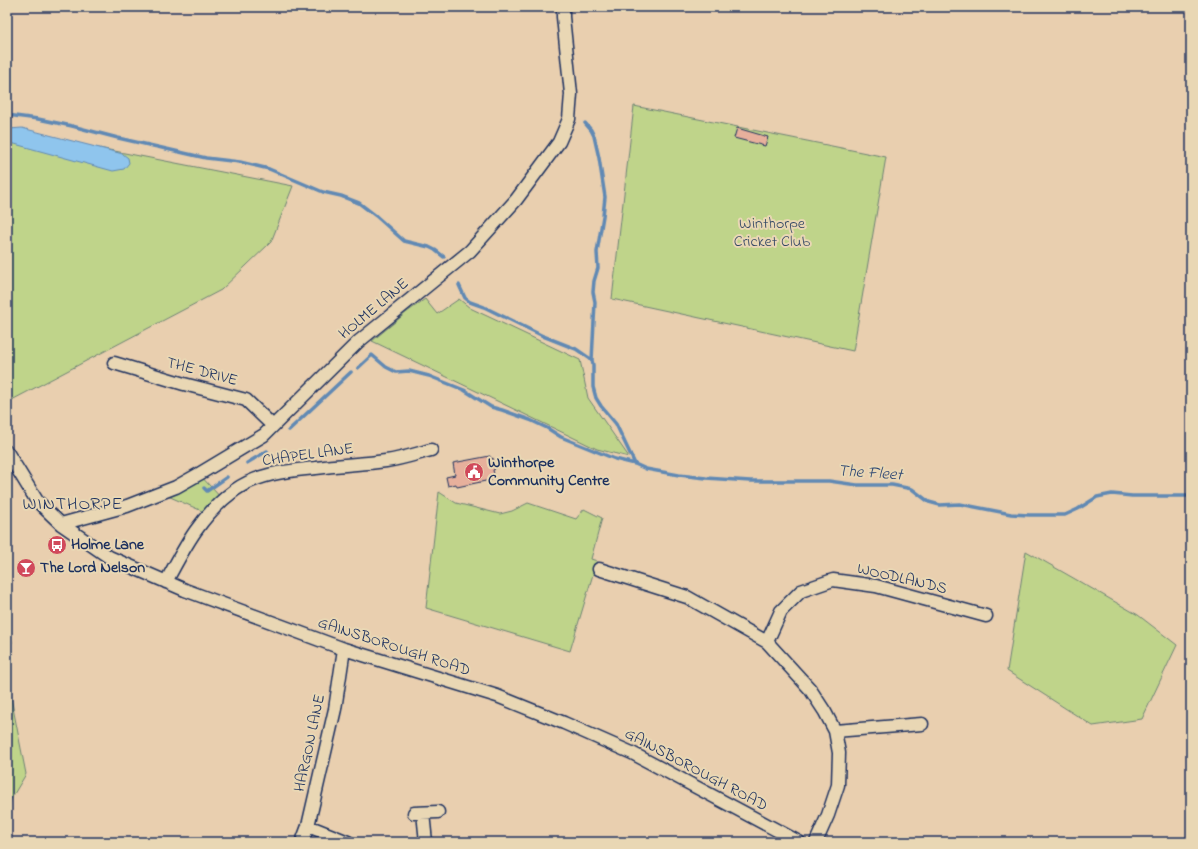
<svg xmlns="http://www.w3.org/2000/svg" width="1198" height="849" font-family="'Indie Flower',sans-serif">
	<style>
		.green { fill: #bfd48a; stroke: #6d8274 }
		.water { fill: #8fc5ed; stroke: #6189b4 }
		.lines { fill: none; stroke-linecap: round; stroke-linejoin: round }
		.stream { stroke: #6189b4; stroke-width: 3.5 }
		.building { fill: #e7b09c; stroke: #1b2f5e }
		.minor-casing { stroke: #1b2f5e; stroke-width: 15 }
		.minor { stroke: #e9d7b4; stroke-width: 12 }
		.labels { text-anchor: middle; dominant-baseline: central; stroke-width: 4; stroke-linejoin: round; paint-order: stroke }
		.park-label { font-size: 16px; fill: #344865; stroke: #e9d7b4 }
		.street-label { font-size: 16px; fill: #1b2f5e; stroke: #e9d7b4 }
		.poi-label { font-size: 16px; font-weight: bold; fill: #1b2f5e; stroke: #e9d7b4; text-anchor: start }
		.water-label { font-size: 17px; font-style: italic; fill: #2c4673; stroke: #e9d7b4 }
		.quarter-label { font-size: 18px; letter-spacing: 1px; fill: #1b2f5e; stroke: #e9d7b4 }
	</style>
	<rect width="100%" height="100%" fill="#e9cfaf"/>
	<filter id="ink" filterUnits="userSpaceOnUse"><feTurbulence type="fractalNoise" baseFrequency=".025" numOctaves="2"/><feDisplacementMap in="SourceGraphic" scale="8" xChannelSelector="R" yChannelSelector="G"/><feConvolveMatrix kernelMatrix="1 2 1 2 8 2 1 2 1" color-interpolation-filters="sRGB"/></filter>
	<g filter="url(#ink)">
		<path class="green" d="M634 106 886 157 853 351 612 299Z
			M7 130 293 186 271 242 221 290 8 402H7Z
			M425 299 437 314 459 299 470 308 580 360 588 398 629 457 597 449 372 341 407 312Z
			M199 474 223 500 209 514 161 493Z
			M439 492 456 503 500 514 512 511 528 503 576 519 584 509 602 518 591 559 597 561 570 651 426 608Z
			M1026 551 1138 615 1177 645 1142 719 1093 726 1007 671Z
			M7 607 12 643 7 644Z
			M7 677 26 774 11 799 7 817Z"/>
		<path class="water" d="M22 128 123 154 128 158 129 163 124 169 113 171 11 143 7 136 9 129Z"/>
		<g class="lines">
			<path class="stream" d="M7 115 38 119 72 126 118 138 206 158 240 162 269 169 323 192 341 196 359 203 376 216 404 241 429 247 435 250 444 257
				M585 123 591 130 594 136 599 158 605 197 603 216 597 252 598 268 594 281 593 292 595 302 592 360
				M459 285 465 298 470 302 484 307 543 336 576 349 592 360 593 365V387L596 398 601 406 616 424 635 464
				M358 368 372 355 386 367 396 372 409 371 429 376 464 390 491 407 502 410 530 420 547 428 561 437 615 459 635 464 646 469 679 475 706 478 750 481H829L857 485H892L912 489 929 502 940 505 960 504 1011 514 1029 515H1065L1078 509 1097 497 1112 494 1132 496H1191
				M289 430 351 372
				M247 463 267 451
				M204 488 207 491 227 477"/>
		</g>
		<path class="building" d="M737 128 768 137 765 146 734 138Z
			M490 456 491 459 493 458 495 469 493 470 495 479 457 487 456 484 448 486 446 477 455 475 453 463Z"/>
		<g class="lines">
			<g class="minor-casing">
				<path id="minor" d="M114 363 184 384 246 400 273 426
					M7 452 37 501 61 524 109 557 185 590 344 649 497 696 564 723 632 753 799 842
					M61 524 127 506 176 487 199 474 264 435 358 342 470 251 516 200 559 142 569 119 571 94 563 17V7
					M599 569 687 597 767 642 810 689 825 712 835 731 839 753 838 785 828 815 816 842
					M166 582C185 546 201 515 235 490 259 473 288 471 316 468 340 465 363 464 386 461 401 459 416 454 431 450
					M767 642 781 611 801 591 833 580 876 586 986 616
					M835 731 922 724
					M414 813 438 812
					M423 813 426 842
					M308 826 348 842
					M302 842 308 826 335 709 344 649"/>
			</g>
			<use href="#minor" class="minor"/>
		</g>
	</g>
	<defs>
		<g id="civic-disc" transform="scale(1)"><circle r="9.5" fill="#d1495b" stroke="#e9d7b4"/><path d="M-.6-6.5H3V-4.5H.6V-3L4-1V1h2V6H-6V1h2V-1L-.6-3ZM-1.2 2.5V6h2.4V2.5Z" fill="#fff"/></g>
		<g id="bus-disc" transform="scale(1)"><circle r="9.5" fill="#d1495b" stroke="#e9d7b4"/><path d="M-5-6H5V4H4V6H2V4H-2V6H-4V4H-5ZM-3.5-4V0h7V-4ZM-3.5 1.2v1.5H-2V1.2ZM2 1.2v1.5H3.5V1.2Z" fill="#fff"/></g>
		<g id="bar-disc" transform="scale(1)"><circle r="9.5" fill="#d1495b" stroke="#e9d7b4"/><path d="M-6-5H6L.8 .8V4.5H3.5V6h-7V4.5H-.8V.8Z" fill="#fff"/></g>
	</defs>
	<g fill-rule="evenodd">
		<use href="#civic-disc" x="474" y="472"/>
		<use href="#bus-disc" x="57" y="545"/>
		<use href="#bar-disc" x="26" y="568"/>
	</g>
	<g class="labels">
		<g class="park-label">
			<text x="772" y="224">Winthorpe<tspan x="772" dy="18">Cricket Club</tspan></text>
		</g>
		<g class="street-label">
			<text transform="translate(374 309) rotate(-40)">HOLME LANE</text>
			<text transform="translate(202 372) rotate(15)">THE DRIVE</text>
			<text transform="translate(308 455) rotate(-8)">CHAPEL LANE</text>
			<text transform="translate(902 579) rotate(13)">WOODLANDS</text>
			<text transform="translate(394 647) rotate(18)">GAINSBOROUGH ROAD</text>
			<text transform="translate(310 743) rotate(-78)">HARGON LANE</text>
			<text transform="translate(696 770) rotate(28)">GAINSBOROUGH ROAD</text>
		</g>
		<g class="poi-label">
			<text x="488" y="463">Winthorpe<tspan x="488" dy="18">Community Centre</tspan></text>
			<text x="71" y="545">Holme Lane</text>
			<text x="40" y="568">The Lord Nelson</text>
		</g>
		<g class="water-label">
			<text transform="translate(870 473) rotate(4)">The Fleet</text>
		</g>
		<g class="quarter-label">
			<text x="73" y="505">WINTHORPE</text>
		</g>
	</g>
	<rect width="1198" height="849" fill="none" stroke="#e9d7b4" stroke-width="24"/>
	<rect x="12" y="12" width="1174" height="825" fill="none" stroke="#1b2f5e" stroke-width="1.5" filter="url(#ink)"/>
</svg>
